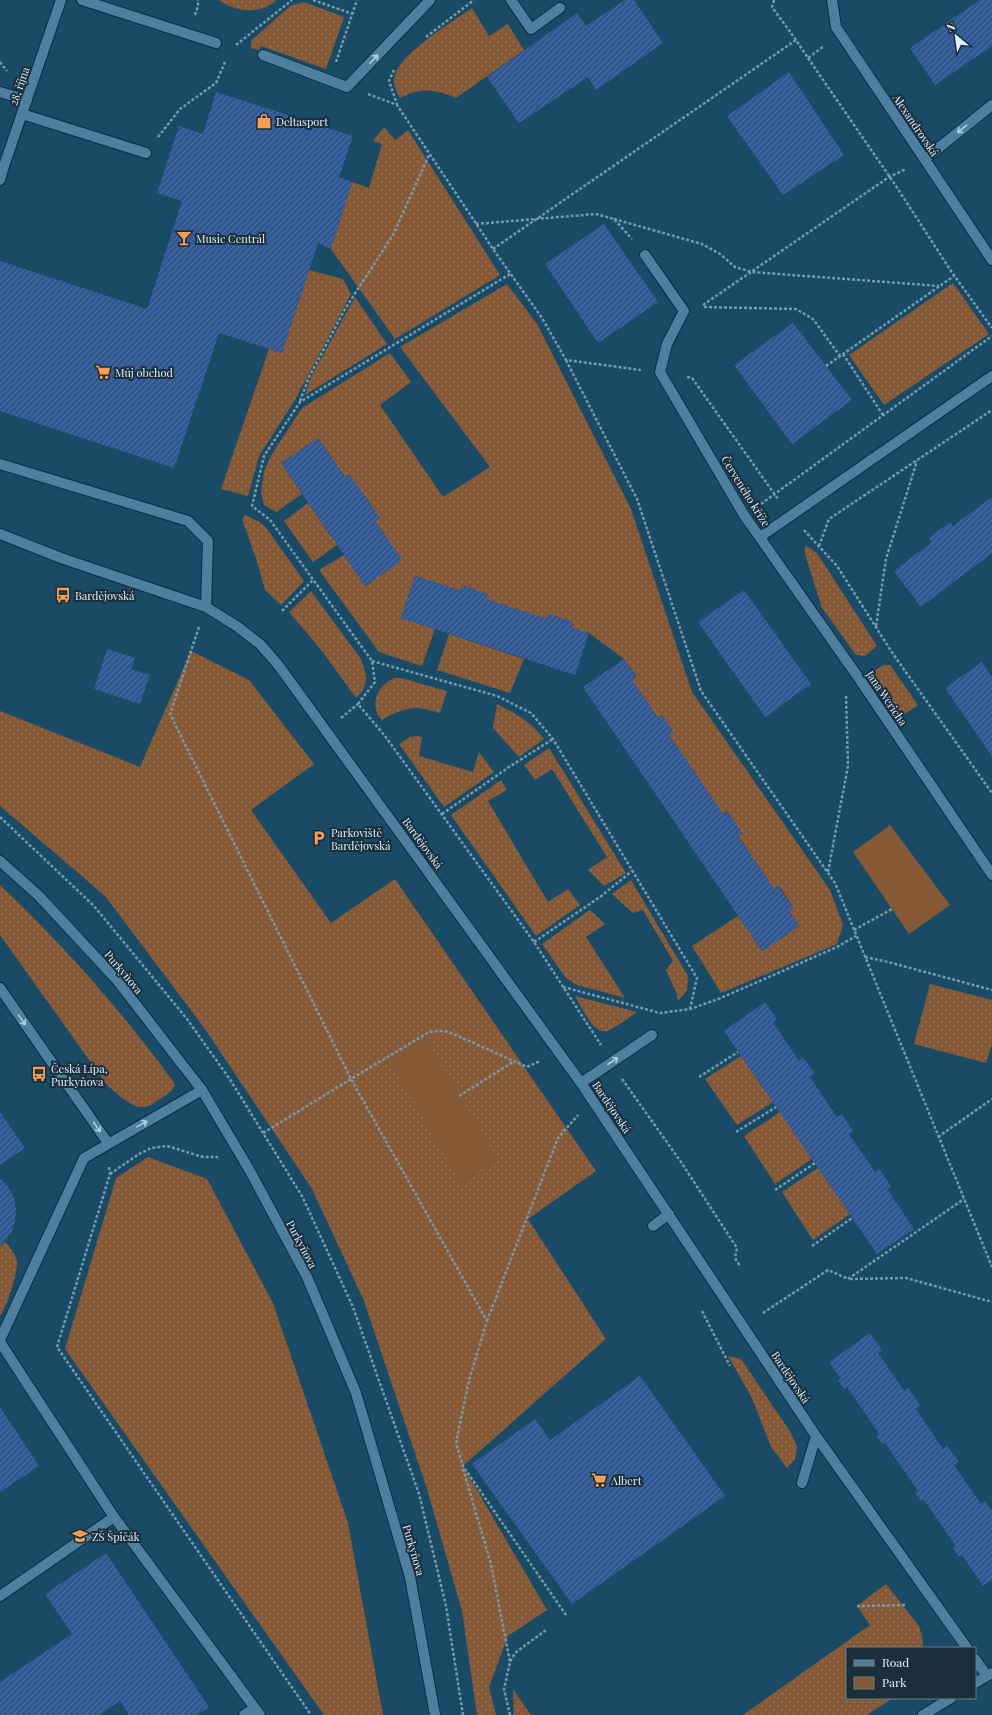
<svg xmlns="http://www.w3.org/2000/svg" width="992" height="1715" font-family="'Playfair Display',serif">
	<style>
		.green { fill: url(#green-dots) }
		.pitch { fill: #855935 }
		.building { fill: url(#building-hatch) }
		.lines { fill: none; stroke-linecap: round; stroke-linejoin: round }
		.lane-casing { stroke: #092f44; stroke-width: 12 }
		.street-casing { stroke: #092f44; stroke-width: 12 }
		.path { stroke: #7599ad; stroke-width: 2.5; stroke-dasharray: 3 2; stroke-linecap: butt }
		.lane { stroke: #4f7f9e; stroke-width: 10 }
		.street { stroke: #4f7f9e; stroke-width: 10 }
		.oneway { stroke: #b2cfe1 }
		.labels { text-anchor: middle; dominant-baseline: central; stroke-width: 4; stroke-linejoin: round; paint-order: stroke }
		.street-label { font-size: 11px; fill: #ddf1fe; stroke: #1a2e3b }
		.poi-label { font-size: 11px; fill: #ddf1fe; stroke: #1a2e3b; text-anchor: start }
	</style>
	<defs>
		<pattern id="green-dots" width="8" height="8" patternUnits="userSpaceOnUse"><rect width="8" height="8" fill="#855935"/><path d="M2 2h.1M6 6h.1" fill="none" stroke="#967153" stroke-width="1.8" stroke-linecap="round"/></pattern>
		<pattern id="building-hatch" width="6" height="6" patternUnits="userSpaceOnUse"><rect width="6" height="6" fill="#315892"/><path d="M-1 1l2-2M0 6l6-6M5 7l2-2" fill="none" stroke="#4e70a2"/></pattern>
	</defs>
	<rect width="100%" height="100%" fill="#194a66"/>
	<path class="green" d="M219 0H276C262 15 234 12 219 0Z
		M304 2 344 17 326 69 261 46 259 50 251 48V41L290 6Z
		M472 8 489 36 508 24 524 50 456 98C434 89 421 87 400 98 396 91 392 83 395 75 402 52 452 22 472 8Z
		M384 127 395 140 408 130 500 275 395 339 331 249 352 182 369 188 382 144 373 141Z
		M309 270 343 279 351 294 295 400 259 456 248 496 221 489 269 349 282 353Z
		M953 283 989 334 884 405 849 355Z
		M507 284 537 324 631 509 692 692 830 890 843 925 837 944 721 993 692 946 738 916 762 951 799 926 789 911 793 907 779 886 774 889 738 836 742 833 727 811 723 814 669 735 673 731 662 715 658 718 632 680 636 676 624 659 589 633 572 628 573 622 548 614 547 619 486 599 487 594 462 585 461 591 415 576 401 618 435 629 422 666 379 652 319 570 344 555 365 586 402 560 375 521 380 518 349 474 345 477 318 438 281 463 302 494 276 512 264 505 261 493 264 471 272 454 302 408 390 353 411 382 380 405 443 497 490 467 400 347Z
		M355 297 387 344 305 395 311 377Z
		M308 503 337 545 313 562 284 521Z
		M245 515 260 522 267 529 304 581 281 605 265 590 256 558 242 519Z
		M805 545 817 553 877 646 865 656 856 655 822 608 805 554Z
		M311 591 361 659C367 676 370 684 356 698L322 651 289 612Z
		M449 634 524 659 510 693 437 670Z
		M191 651 249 680 314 764 251 810 331 923 395 879 596 1171 528 1219 606 1339 463 1466 547 1610 508 1636 489 1687 496 1715H477L462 1611 427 1489 364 1301 312 1189 205 1029 105 896 0 806V711L140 767Z
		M884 665H890L918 705 900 717 872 678 874 671Z
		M395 678H401L447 691 440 713C415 705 404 707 382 720 368 705 378 684 395 678Z
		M497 704C515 713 532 722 544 739L519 757 493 728Z
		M417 736 422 737 419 756 473 772 479 752 494 772 444 807 399 744 410 737Z
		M549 748 626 873 604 886 588 870 607 857 552 769 535 780 524 765Z
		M501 780 507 790 488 801 548 902 568 889 580 905 536 936 451 815Z
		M631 880 688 976 687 990 678 1001 676 992 666 970 673 961 643 910 633 913 612 894Z
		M0 885C64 946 123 1012 175 1084 173 1091 166 1095 160 1099 154 1103 148 1108 140 1107 131 1107 114 1091 107 1085L0 935Z
		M590 910 605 924 586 937 625 998 577 985 566 978 542 944Z
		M930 984 992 1000V1044L986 1063 914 1044Z
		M575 996 637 1012C628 1018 619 1025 610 1030 594 1038 582 1007 575 996Z
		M741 1056 773 1102 737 1125 705 1079Z
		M780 1112 812 1159 775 1184 744 1136Z
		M148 1157 207 1179 273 1303 348 1523 383 1715H324L65 1349 116 1178Z
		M818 1168 850 1214 813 1240 782 1192Z
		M5 1242C10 1247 15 1254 17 1261 19 1270 6 1308 0 1316V1246Z
		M728 1356 741 1359 791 1433 797 1447 795 1459 787 1468 771 1447 752 1398Z
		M886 1584 919 1626 922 1636 923 1648H847V1698H893L867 1715H743L870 1625 857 1606Z
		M513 1689 531 1715H514Z"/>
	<path class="pitch" d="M890 825 950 905 909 934 853 852Z
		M425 1038 498 1160 461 1183 389 1059Z"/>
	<path class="building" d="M625 0H634L663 43 596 90 588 77 519 123 487 77 577 13 586 26Z
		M980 0H992V46L935 85 910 48Z
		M789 72 844 155 783 195 727 116Z
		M216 92 353 136 339 177 352 182 331 249 318 243 282 353 219 333 174 468 0 411V261L147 309 182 201 157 193 179 126 203 134Z
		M604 224 658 302 598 343 545 264Z
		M793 323 852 400 792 444 734 365Z
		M318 438 345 477 349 474 380 518 375 521 402 560 365 586 281 463Z
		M992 497V553L921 607 894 571 932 542 929 538 950 522 953 526Z
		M415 576 461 591 462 585 487 594 486 599 547 619 548 614 573 622 572 628 589 633 575 675 401 618Z
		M744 590 811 684 765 717 698 622Z
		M107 649 135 658 131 669 150 675 140 704 94 689Z
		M624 659 636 677 632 680 658 718 662 715 674 732 669 735 723 814 727 811 742 833 738 836 774 889 778 886 793 908 789 911 799 926 762 951 583 687Z
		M982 662 992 677V756L945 688Z
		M765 1002 777 1019 773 1022 799 1061 803 1057 815 1074 810 1077 837 1117 842 1114 853 1131 849 1134 875 1172 879 1169 891 1186 887 1189 914 1229 877 1254 724 1031Z
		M0 1112 25 1148 0 1165Z
		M0 1178 8 1187 14 1198 16 1209 15 1221 12 1232 0 1246Z
		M870 1333 882 1350 878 1353 904 1391 908 1388 920 1405 916 1409 943 1449 947 1446 959 1462 954 1465 981 1504 985 1501 992 1511V1580L983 1586 962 1555 959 1557 953 1548 956 1546 924 1500 921 1501 915 1493 918 1491 885 1443 882 1444 876 1436 879 1434 847 1387 844 1389 838 1380 841 1379 829 1362Z
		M640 1376 725 1496 572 1604 472 1464 535 1419 550 1440Z
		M0 1407 39 1466 0 1492Z
		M106 1553 209 1707 197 1715H129L120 1701 99 1715H0V1682L72 1634 45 1594Z"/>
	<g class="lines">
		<g class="lane-casing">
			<path id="lane" d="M82 0 216 43
				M511 0 531 29 560 8
				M263 55 347 87 430 0
				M0 92 27 100
				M22 114 146 153
				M0 180 4 166
				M0 988 108 1143
				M581 1083 652 1035
				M653 1226 669 1214
				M0 1340 84 1158 202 1090
				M0 1342 114 1517 0 1596
				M802 1483 816 1436
				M114 1517 260 1715
				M244 1715 255 1708"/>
		</g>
		<g class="street-casing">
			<path id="street" d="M832 0 836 27 992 260
				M925 159 992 105
				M4 166 61 0
				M645 255 684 311 667 344 660 372 744 515 858 677 992 875
				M0 464 188 521 208 541 206 607
				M0 534 61 558 206 607 238 627 261 645 279 666 581 1083 816 1436 967 1648
				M760 537 992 376
				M0 861 39 896 116 979 202 1090 250 1171 307 1277 356 1393 410 1577 435 1715
				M975 1659 987 1676
				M975 1683 992 1673
				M923 1715 951 1698"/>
		</g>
		<path class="path" d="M313 0 353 14
			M774 0 772 7 796 40
			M195 15 198 6V0
			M426 37 474 0
			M236 45 292 0
			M808 58 896 186 951 271 992 328
			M0 62 7 71
			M336 62 357 0
			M394 70 389 81 397 104
			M368 94 397 105 493 249 542 318 566 360 641 370
			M158 137 180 109 216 83 225 62
			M614 219 702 244 720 254 735 267 752 272 939 286
			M476 224 596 214 614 219 632 239
			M493 249 796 40 808 58 824 46
			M510 274 300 402 264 456 252 506 270 520 372 661 375 682 358 704 385 736 534 942 601 1045
			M703 305 889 177 906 169
			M704 307 796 309 813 319 840 356
			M843 354 883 415
			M566 360 637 499 701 691 835 883 992 1267
			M826 366 954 276
			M687 377 692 378 778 499
			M300 401 309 377 345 309 393 235 429 155
			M761 504 992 336
			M804 530 837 566 893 654 992 793
			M819 546 829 519 992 410
			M282 611 313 580
			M876 626 886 559 917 461
			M199 627 170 714 351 1079 487 1321 469 1380 456 1443 463 1466 566 1615
			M372 661 497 696 531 713 553 739 697 978 690 1009
			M341 718 358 704
			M442 814 509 767 553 739
			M0 817 94 906 187 1019 231 1081 302 1196 353 1307 419 1494 446 1606 463 1715
			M828 872 848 766 846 695
			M854 930 892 909
			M534 942 600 897 632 871
			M865 957 888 962 992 990
			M563 987 660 1013 690 1009 721 998 837 947 856 936
			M699 1077 738 1052
			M622 1079 681 1162 737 1248 735 1258 740 1266
			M459 1096 513 1062
			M736 1132 776 1107
			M263 1133 351 1079 429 1032 439 1031 449 1032 527 1067 540 1061
			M938 1137 992 1099
			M109 1167 110 1174 57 1347 311 1715
			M110 1174 139 1154 151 1148 167 1146 203 1157H218
			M775 1190 815 1163
			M812 1246 852 1218
			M850 1279 906 1278 992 1302
			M702 1311 730 1366
			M763 1313 828 1270 848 1279 964 1199
			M487 1321 558 1138 578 1115
			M463 1469 491 1564 510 1662
			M857 1606 907 1605
			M510 1715 504 1689 510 1662 515 1653 546 1630"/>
		<use href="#lane" class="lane"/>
		<use href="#street" class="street"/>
	</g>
	<defs><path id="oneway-shaft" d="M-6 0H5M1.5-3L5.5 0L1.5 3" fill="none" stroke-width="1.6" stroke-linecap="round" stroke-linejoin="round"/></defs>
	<g class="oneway">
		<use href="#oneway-shaft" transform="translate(374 59) rotate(-46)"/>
		<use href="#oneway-shaft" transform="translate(962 129) rotate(141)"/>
		<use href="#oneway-shaft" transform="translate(22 1020) rotate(55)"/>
		<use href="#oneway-shaft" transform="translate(613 1061) rotate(-34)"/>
		<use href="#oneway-shaft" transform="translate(142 1124) rotate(-29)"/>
		<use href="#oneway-shaft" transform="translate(97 1127) rotate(55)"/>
	</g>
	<defs>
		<g id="shop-bare" transform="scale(1.2)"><path d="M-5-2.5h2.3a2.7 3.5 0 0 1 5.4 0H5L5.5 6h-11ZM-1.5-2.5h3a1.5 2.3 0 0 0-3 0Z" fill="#fb9e50" stroke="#1a2e3b" stroke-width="2.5" paint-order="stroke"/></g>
		<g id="bar-bare" transform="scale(1.2)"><path d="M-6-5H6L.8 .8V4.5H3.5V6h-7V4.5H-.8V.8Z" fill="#fb9e50" stroke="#1a2e3b" stroke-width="2.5" paint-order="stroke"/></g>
		<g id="supermarket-bare" transform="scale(1.2)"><path d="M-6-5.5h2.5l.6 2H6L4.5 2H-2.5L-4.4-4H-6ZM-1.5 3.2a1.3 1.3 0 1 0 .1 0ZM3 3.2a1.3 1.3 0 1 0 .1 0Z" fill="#fb9e50" stroke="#1a2e3b" stroke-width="2.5" paint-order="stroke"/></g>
		<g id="bus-bare" transform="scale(1.2)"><path d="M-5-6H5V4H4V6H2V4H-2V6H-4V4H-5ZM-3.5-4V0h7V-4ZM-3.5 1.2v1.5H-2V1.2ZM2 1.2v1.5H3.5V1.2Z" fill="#fb9e50" stroke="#1a2e3b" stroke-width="2.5" paint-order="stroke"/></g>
		<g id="parking-bare" transform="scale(1.2)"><path d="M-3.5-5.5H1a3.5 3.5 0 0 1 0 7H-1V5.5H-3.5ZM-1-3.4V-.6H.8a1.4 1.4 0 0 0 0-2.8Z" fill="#fb9e50" stroke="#1a2e3b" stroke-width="2.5" paint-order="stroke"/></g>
		<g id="school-bare" transform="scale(1.2)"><path d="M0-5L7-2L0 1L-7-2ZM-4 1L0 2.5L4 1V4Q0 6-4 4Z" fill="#fb9e50" stroke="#1a2e3b" stroke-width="2.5" paint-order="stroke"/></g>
	</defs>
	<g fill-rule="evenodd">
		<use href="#shop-bare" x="264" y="121"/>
		<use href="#bar-bare" x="184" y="238"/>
		<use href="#supermarket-bare" x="103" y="372"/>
		<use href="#bus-bare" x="63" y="595"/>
		<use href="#parking-bare" x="319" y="838"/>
		<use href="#bus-bare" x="39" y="1074"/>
		<use href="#supermarket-bare" x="599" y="1480"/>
		<use href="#school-bare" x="80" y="1536"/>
	</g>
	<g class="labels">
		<g class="street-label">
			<text transform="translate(19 86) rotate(-71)">28. října</text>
			<text transform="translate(916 125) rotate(56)">Alexandrovská</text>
			<text transform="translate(746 491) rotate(58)">Červeného kříže</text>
			<text transform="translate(887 698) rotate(56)">Jana Wericha</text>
			<text transform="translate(423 843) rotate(54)">Bardějovská</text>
			<text transform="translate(124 972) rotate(50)">Purkyňova</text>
			<text transform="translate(612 1107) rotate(56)">Bardějovská</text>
			<text transform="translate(302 1244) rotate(62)">Purkyňova</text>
			<text transform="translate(791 1377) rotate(56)">Bardějovská</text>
			<text transform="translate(414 1550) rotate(74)">Purkyňova</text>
		</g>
		<g class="poi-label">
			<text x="276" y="121">Deltasport</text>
			<text x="196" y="238">Music Centrál</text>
			<text x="115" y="372">Můj obchod</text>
			<text x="75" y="595">Bardějovská</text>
			<text x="331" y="832">Parkoviště<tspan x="331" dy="13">Bardějovská</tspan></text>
			<text x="51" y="1068">Česká Lípa,<tspan x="51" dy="13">Purkyňova</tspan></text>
			<text x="611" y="1480">Albert</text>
			<text x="92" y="1536">ZŠ Špičák</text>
		</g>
	</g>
	<rect x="846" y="1647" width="130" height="52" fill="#1a2e3b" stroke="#687c89"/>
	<rect x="854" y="1660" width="20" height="6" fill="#4f7f9e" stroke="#687c89"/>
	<text x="882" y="1667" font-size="12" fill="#ddf1fe">Road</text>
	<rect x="854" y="1677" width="20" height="12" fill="#855935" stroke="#687c89"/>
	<text x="882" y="1687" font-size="12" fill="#ddf1fe">Park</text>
	<g transform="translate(956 36) rotate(331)" stroke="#1a2e3b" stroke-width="3" paint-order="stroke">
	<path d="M0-3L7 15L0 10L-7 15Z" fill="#ddf1fe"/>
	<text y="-6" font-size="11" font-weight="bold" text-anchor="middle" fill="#ddf1fe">N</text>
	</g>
</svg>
